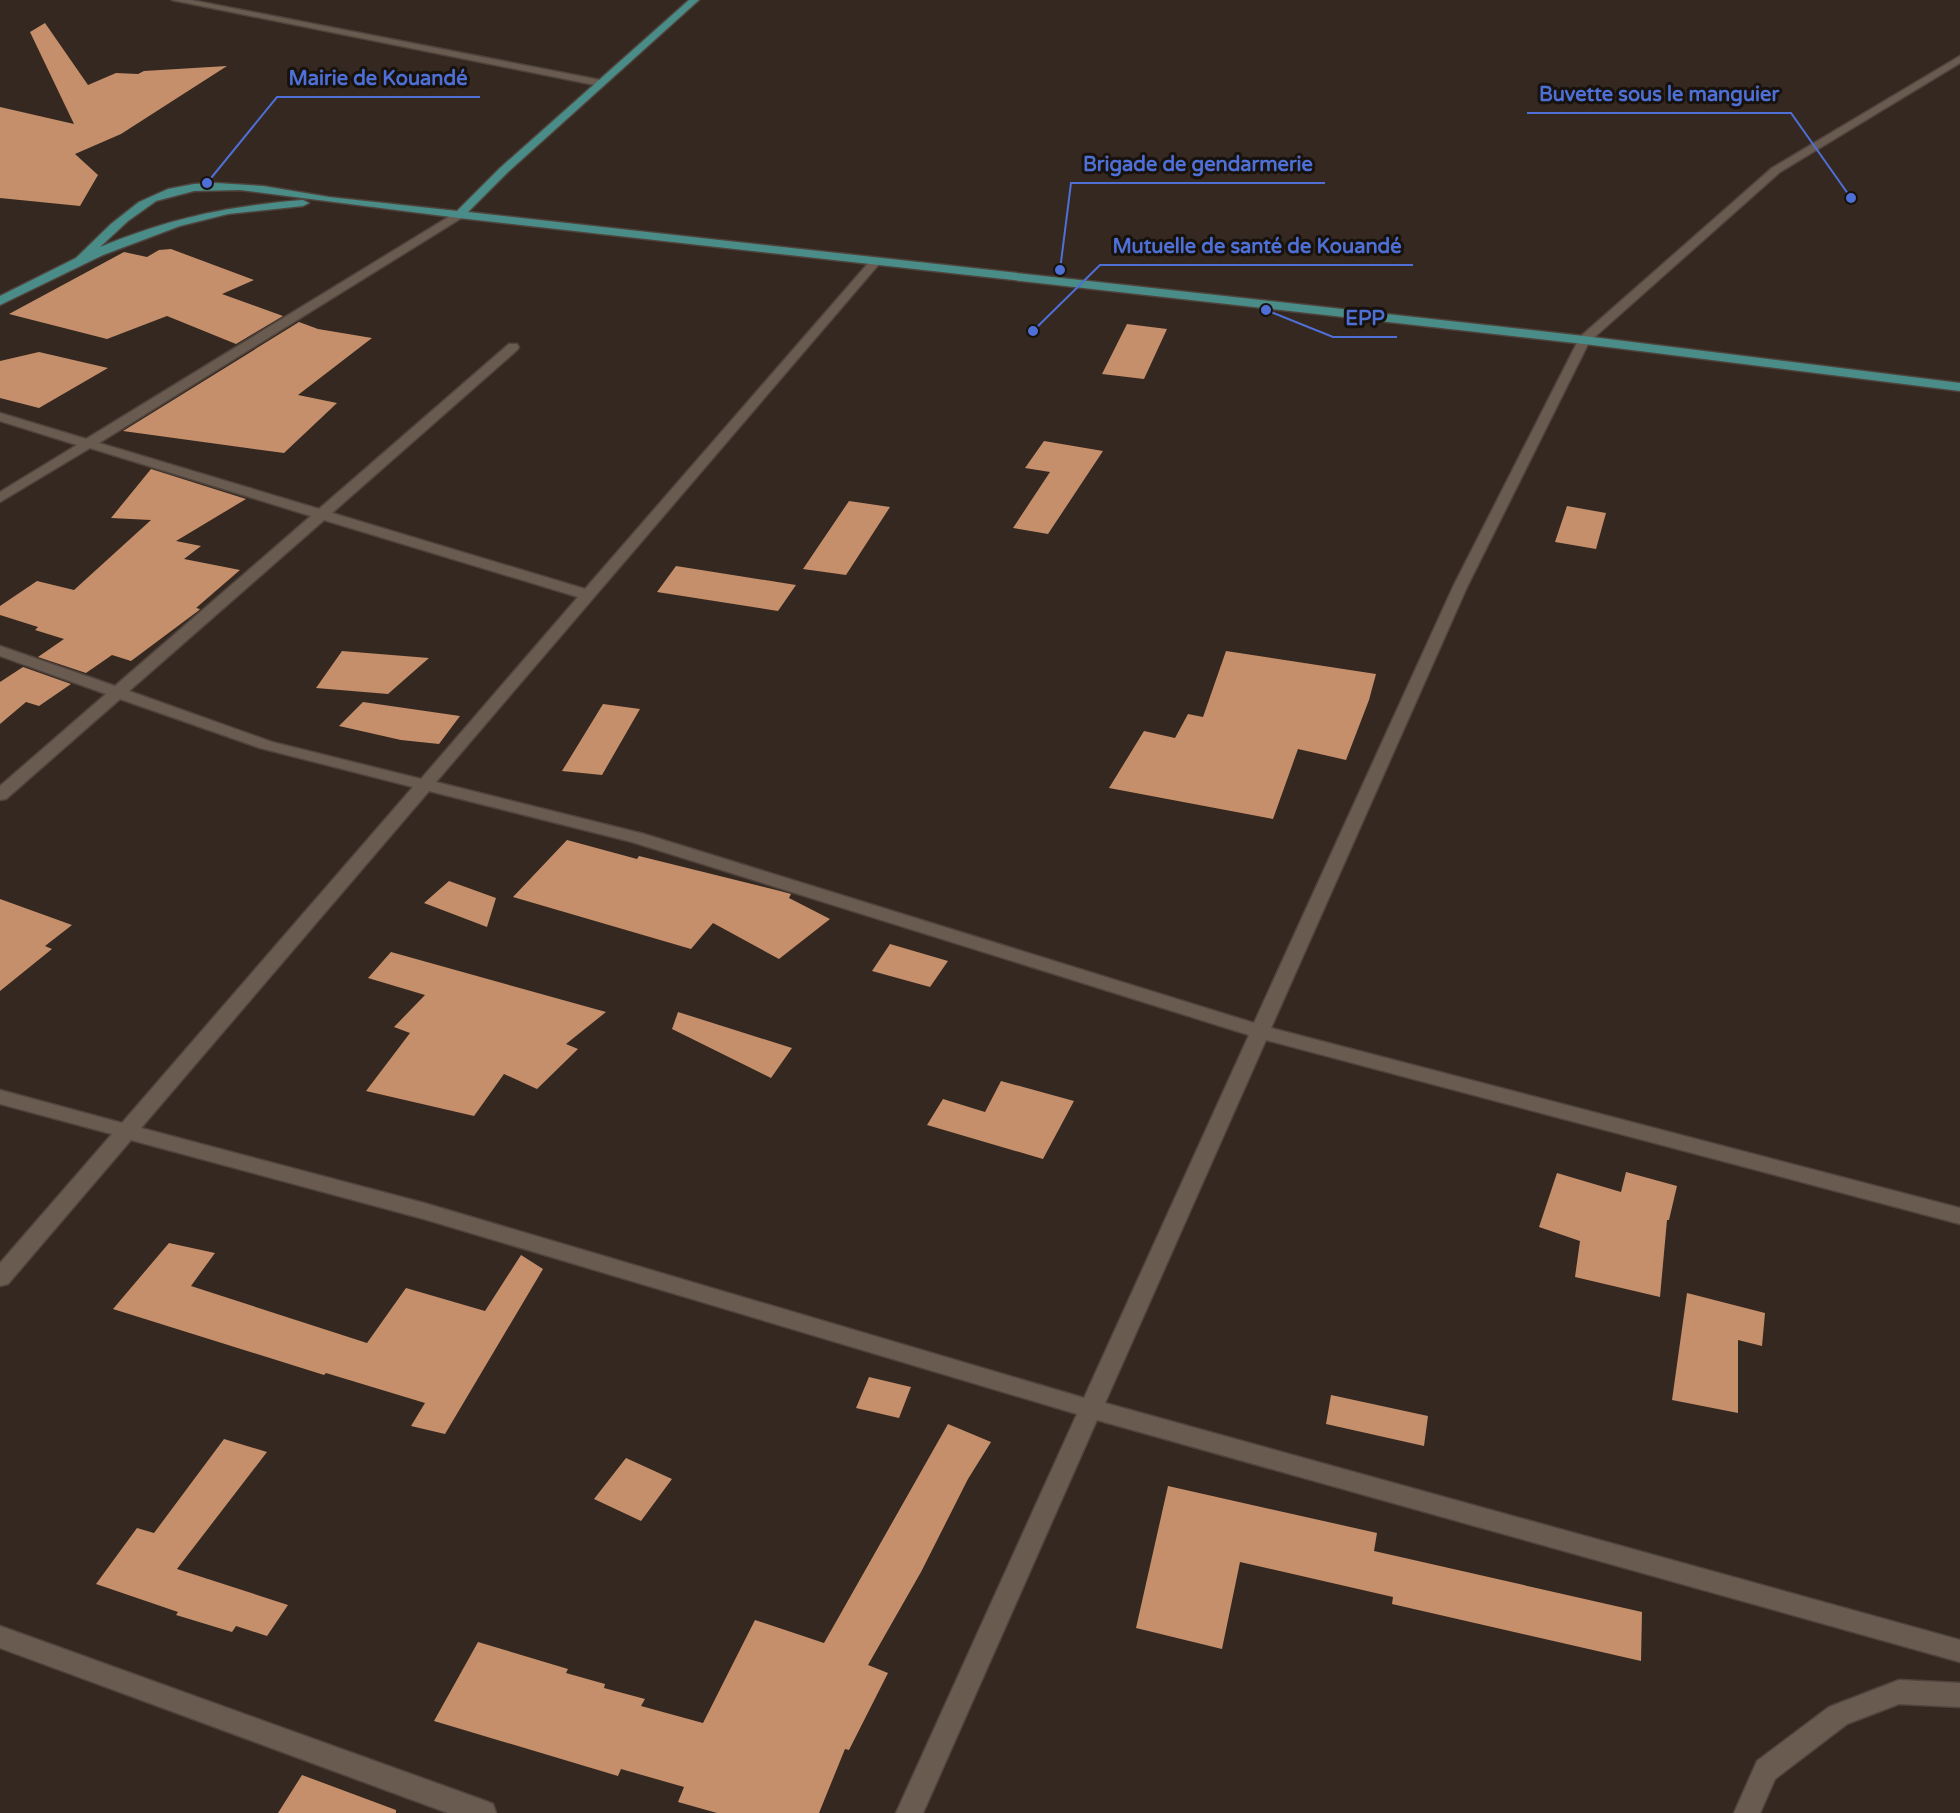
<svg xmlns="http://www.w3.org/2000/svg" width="1960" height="1813" font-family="'Varela Round',sans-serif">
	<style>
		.building { fill: #c58f6b }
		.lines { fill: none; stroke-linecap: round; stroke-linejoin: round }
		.minor-casing { stroke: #4f443d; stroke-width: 3 }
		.major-casing { stroke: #4f443d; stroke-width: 3 }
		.minor { fill: #6a5b51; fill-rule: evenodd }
		.major { fill: #498c88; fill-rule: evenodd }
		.leader { fill: none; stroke: #4e70d6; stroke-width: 2 }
		.callout-dot { fill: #4e70d6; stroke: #18120e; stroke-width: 2 }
		.callout-label { font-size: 20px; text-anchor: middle; font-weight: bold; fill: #4e70d6; stroke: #18120e; stroke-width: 6; stroke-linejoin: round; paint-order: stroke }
	</style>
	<rect width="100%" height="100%" fill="#352820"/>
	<path class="building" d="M45 23 88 85 116 73 138 74 144 71 227 66 121 134 75 154 98 175 80 206 0 198V107L74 124 30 32Z
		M171 249 254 280 222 294 283 316 236 344 167 316 107 339 9 314 124 252 147 257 159 250Z
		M299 322 318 329 372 338 298 395 337 403 284 453 123 431Z
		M1127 324 1167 329 1144 379 1102 374Z
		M39 352 108 368 39 408 0 398V361Z
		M1044 441 1103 451 1048 534 1013 528 1050 472 1025 468Z
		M151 469 246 499 176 541 201 546 184 559 240 570 196 608 200 609 198 611 131 661 112 655 86 673 38 657 64 639 35 630 38 627 0 615V606L37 581 74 590 151 520 111 518Z
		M849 501 890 507 846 575 803 569Z
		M1567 506 1606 513 1596 549 1555 542Z
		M676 566 796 585 778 611 657 592Z
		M342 651 429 658 388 694 316 688Z
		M1226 651 1376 674 1369 700 1346 760 1298 749 1273 819 1109 788 1144 731 1175 738 1188 714 1203 717Z
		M23 667 71 684 39 706 26 702 0 724V682Z
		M363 702 460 716 439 744 401 740 339 726Z
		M603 704 640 709 602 775 562 771Z
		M567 840 637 859 639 856 780 891 791 894 789 898 830 919 779 959 713 923 691 949 513 897Z
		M449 881 496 898 487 927 424 903Z
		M0 899 72 925 45 946 52 949 0 991Z
		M890 944 948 961 930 987 872 971Z
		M391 952 606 1012 566 1044 578 1049 537 1089 504 1074 474 1116 366 1091 410 1033 394 1027 425 995 368 978Z
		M678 1012 792 1048 771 1078 672 1029Z
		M1001 1081 1074 1101 1043 1159 927 1125 943 1099 985 1112Z
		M1626 1172 1677 1186 1669 1220H1667L1660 1297 1575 1277 1580 1241 1539 1227 1557 1173 1621 1192Z
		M169 1243 215 1253 191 1286 367 1343 406 1288 485 1311 521 1255 543 1269 445 1434 411 1426 425 1403 326 1373 324 1375 113 1309Z
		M1687 1293 1765 1313 1762 1346 1738 1340V1413L1672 1400Z
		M869 1377 911 1387 899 1418 856 1408Z
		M1331 1395 1428 1416 1424 1446 1326 1424Z
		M948 1424 991 1442 968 1479 921 1572 868 1665 888 1673 849 1750 845 1749 819 1813H717L678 1802 684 1787 621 1769 618 1776 434 1721 478 1642 568 1669 566 1673 605 1684 604 1688 645 1699 641 1706 703 1723 755 1620 824 1643Z
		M224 1439 267 1452 177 1569 288 1605 267 1636 236 1626 232 1632 176 1615 178 1612 96 1584 137 1528 154 1533Z
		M626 1458 672 1479 641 1521 594 1499Z
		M1168 1486 1377 1533 1374 1551 1642 1612 1641 1661 1392 1604 1393 1597 1240 1562 1222 1649 1136 1628Z
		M302 1775 396 1810V1813H278Z"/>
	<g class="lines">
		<g class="minor-casing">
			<path id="minor" d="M172 0H191L600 80 605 83 600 86Z
				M1960 56V63L1780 172 1589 342 1467 587 1271 1028 1960 1208V1224L1266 1040 1105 1403 1960 1640V1662L1097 1420 923 1813H896L1077 1414 424 1219 131 1140 8 1284 0 1286V1263L112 1134 0 1104V1090L122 1123 413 787 260 748 120 699 6 799 0 800V786L106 694 0 656V646L115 686 311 516 90 448 0 502V492L77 445 0 421V413L86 439 455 213H463V217L99 443 319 509 509 344H517L519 347 517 350 332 513 585 589 871 260H879V264L436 782 644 834 1254 1023 1453 587 1580 337 1772 168ZM324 520 578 597 421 779 272 742 129 691ZM429 791 632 842 1249 1035 1084 1398 424 1203 141 1128Z
				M0 1626 483 1800 493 1804 496 1813H448L0 1648Z
				M1899 1680 1960 1683V1707L1899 1704 1847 1724 1775 1779 1760 1813H1734L1757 1761 1829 1707Z"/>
		</g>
		<g class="major-casing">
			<path id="major" d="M689 0H699L508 172 468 212 1584 336 1960 383V391L1584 344 459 218 240 190 194 191 156 201 128 221 100 247C170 218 228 206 303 200L309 203 303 206 228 214 180 226 103 255 0 305V296L76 258 111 224 139 202 168 189 194 184 216 183 263 186 329 197 457 211 500 168Z"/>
		</g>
		<use href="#minor" class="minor"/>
		<use href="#major" class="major"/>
	</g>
	<path class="leader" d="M207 183L277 97H480M1851 198L1791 113H1527M1060 270L1071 183H1325M1033 331L1100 265H1413M1266 310L1333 337H1397"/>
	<g class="callout-dot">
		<circle cx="207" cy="183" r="6"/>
		<circle cx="1851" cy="198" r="6"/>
		<circle cx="1060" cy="270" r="6"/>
		<circle cx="1033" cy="331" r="6"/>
		<circle cx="1266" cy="310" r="6"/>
	</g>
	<g class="callout-label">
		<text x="378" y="85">Mairie de Kouandé</text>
		<text x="1659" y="101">Buvette sous le manguier</text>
		<text x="1198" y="171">Brigade de gendarmerie</text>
		<text x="1257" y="253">Mutuelle de santé de Kouandé</text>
		<text x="1365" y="325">EPP</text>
	</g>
</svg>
